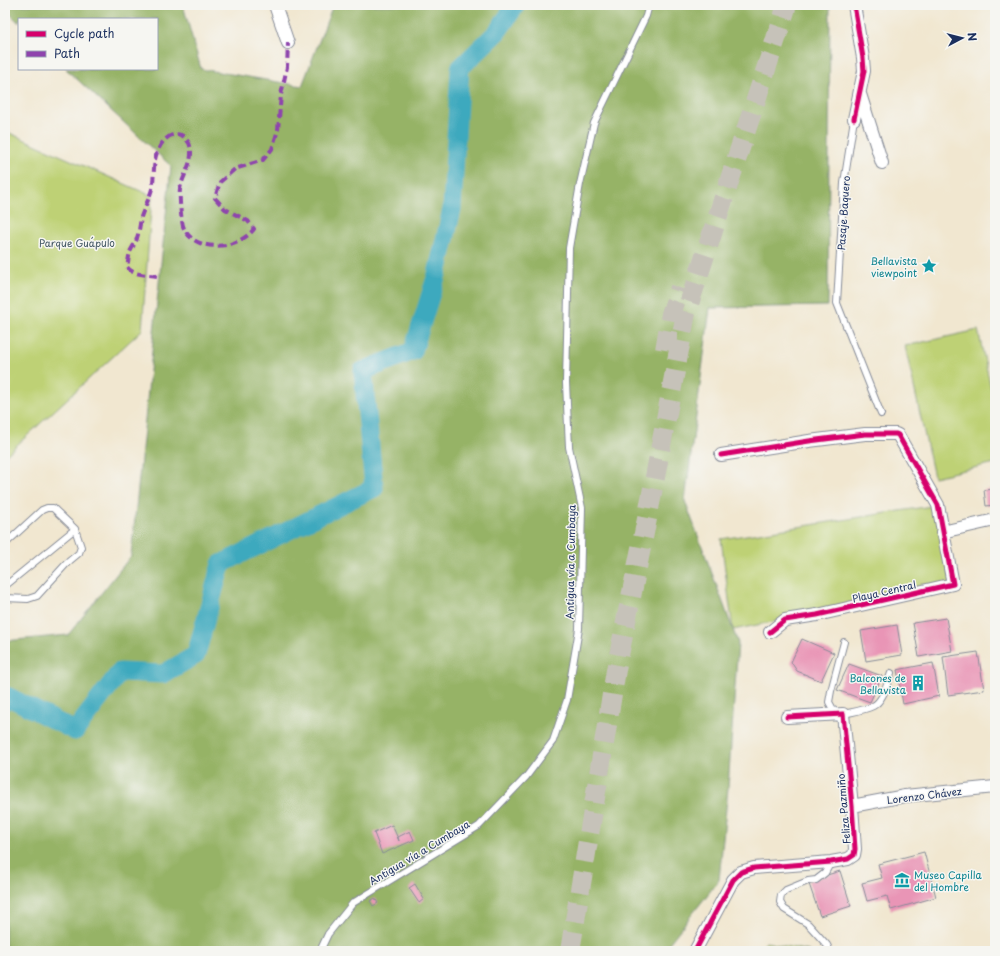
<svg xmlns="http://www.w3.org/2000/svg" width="1000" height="956" font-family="'Playpen Sans',sans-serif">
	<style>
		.green { fill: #bed174; stroke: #6c8069 }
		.forest { fill: #96b366; stroke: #587162 }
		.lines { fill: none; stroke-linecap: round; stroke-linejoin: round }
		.river { stroke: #3ea9be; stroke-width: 19 }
		.building { fill: #e995b6 }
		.primary-tunnel { stroke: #c6c2b9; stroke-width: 20; stroke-dasharray: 20 10; stroke-linecap: butt }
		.lane-casing { stroke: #868b97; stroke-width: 8 }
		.street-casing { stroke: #868b97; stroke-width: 14 }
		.lane { stroke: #fff; stroke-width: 6 }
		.street { stroke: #fff; stroke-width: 12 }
		.quiet { stroke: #8e44ad; stroke-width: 4; stroke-dasharray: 8 4; stroke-linecap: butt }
		.cycleway-casing { stroke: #f6f6f2; stroke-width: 8 }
		.cycleway { stroke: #d6006c; stroke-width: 5 }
		.labels { text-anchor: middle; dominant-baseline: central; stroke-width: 3; stroke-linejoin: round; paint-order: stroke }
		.street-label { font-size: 10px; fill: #1b2f5e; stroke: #f6f6f2 }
		.park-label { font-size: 10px; fill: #445864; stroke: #f6f6f2 }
		.culture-label { font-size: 10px; fill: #0d838f; stroke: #f6f6f2; text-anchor: end }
	</style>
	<rect width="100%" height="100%" fill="#f6f6f2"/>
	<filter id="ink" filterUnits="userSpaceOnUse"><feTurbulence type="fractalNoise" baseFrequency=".025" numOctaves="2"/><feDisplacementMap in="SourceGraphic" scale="8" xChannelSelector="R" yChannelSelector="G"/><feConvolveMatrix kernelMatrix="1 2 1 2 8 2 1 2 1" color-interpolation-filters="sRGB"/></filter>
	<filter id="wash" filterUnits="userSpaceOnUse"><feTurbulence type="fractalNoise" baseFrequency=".012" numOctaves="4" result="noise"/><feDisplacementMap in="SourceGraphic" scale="16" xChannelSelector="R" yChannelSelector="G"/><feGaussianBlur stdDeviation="0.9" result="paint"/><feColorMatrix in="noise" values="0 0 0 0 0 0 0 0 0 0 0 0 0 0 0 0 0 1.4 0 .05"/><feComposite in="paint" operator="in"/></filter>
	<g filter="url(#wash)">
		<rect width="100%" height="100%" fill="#f1e7d0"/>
		<path class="green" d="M5 131 152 196 142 330 5 456Z
			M978 330 995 406V463L934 477 905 346Z
			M938 505 951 585 733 630 721 539Z
			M766 942 809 951H758Z"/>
		<path class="forest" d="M5 5H183L201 69 302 86 333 5H830L828 306 710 308 685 501 738 643 728 788 719 880 663 951H5V641L68 635 131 556 171 166 66 69H157V19H19V23L5 9Z"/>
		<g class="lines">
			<path class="river" d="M5 701 9 697 75 731 120 672 163 674 196 655 221 564 374 488 363 371 413 351 437 274 452 209 460 68 497 32 516 5"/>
		</g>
		<g id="blocks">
			<path class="building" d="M995 489V505L986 506 984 490Z
				M992 526H995V545H994Z
				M946 618 952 651 919 657 913 623Z
				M897 625 902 655 866 661 861 631Z
				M802 639 834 653 821 681 797 671 791 662Z
				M978 652 984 690 948 695 943 657Z
				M933 663 939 696 903 704 897 670Z
				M849 664 882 676 870 702 837 690Z
				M392 825 399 841 398 837 410 831 414 840 382 854 374 833Z
				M924 852 936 897 891 910 887 896 867 901 862 883 882 878 878 864Z
				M840 871 851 906 820 916 808 881Z
				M415 884 424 899 419 903 409 888Z
				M375 898 378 903 373 906 370 901Z"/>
		</g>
	</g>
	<g filter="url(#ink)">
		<use href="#blocks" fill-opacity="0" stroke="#868b97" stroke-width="1"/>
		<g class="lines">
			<path class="primary-tunnel" d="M665 350 671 314 680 288
				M570 951 616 670 649 509 686 313 787 5"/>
			<g class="lane-casing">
				<path id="lane" d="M854 119 844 183 837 303 881 414
					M5 544 42 510 47 508H53L75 529 81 547 79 553 67 563 37 596 28 599 5 598
					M5 586 75 529
					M843 714C852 712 865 710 873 706 884 700 887 683 891 673
					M836 715 829 702 831 691 844 642
					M320 951 328 934 353 903 479 826 526 777 553 741 567 700 579 629 582 508 569 447 566 383 569 248 580 184 594 123 646 16 649 5
					M830 951 827 945 808 924 784 909 780 902 781 895 786 890 808 881 816 880 825 873 831 862"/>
			</g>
			<g class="street-casing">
				<path id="street" d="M275 5 288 43
					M854 5 863 58 864 71 854 119
					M860 94 882 163
					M721 455 809 441 865 434H896L898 435 938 505 953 584 817 615 785 620 770 632
					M942 532 995 520
					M852 806 905 796 995 787
					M695 951 733 880 741 872 754 868 831 862 848 859 854 855 855 849 852 806 843 714 787 717"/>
			</g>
			<use href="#lane" class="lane"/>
			<use href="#street" class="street"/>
			<path class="quiet" d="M157 276C147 274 133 276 127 267 128 262 129 256 130 252 132 247 136 243 137 238 139 232 140 224 141 217 144 208 149 199 152 189 155 175 152 161 159 148 163 140 171 132 181 135 184 136 187 140 189 143 196 159 183 174 180 189 179 197 181 218 183 226 193 254 238 250 254 229L248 221 225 209 215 198 220 182 235 169 263 160 272 149 278 130 281 95 287 67 288 43"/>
			<g class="cycleway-casing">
				<path id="cycleway" d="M854 5 863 58 864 71 854 119
					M721 455 809 441 865 434H896L898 435 938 505 953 584 817 615 785 620 770 632
					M695 951 733 880 741 872 754 868 831 862 848 859 854 855 855 849 852 806 843 714 787 717"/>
			</g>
			<use href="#cycleway" class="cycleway"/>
		</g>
	</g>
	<defs>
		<g id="sight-bare" transform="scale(1.2)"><path d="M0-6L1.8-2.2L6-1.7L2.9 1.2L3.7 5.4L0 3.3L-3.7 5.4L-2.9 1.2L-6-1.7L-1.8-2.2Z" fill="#0f9aa8" stroke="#f6f6f2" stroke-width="2.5" paint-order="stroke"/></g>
		<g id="building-bare" transform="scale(1.2)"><path d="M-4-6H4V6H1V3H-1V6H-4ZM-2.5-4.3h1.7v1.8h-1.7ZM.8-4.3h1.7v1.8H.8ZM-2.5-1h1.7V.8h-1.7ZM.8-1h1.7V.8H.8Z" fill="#0f9aa8" stroke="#f6f6f2" stroke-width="2.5" paint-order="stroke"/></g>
		<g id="museum-bare" transform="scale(1.2)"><path d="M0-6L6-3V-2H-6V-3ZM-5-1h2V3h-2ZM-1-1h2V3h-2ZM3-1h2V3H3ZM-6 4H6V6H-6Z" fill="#0f9aa8" stroke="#f6f6f2" stroke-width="2.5" paint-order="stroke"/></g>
	</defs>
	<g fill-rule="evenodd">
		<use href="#sight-bare" x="929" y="266"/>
		<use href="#building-bare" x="918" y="683"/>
		<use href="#museum-bare" x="902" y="880"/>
	</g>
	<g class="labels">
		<g class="street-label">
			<text transform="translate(843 213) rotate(-86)">Pasaje Baquero</text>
			<text transform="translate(570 562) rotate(-89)">Antigua vía a Cumbaya</text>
			<text transform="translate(884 591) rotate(-13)">Playa Central</text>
			<text transform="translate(924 795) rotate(-7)">Lorenzo Chávez</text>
			<text transform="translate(843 809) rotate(-95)">Feliza Pazmiño</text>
			<text transform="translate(419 852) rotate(-31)">Antigua vía a Cumbaya</text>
		</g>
		<g class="park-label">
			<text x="77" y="242">Parque Guápulo</text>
		</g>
		<g class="culture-label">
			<text x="917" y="260">Bellavista<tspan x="917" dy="12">viewpoint</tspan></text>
			<text x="906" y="677">Balcones de<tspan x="906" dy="12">Bellavista</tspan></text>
			<text x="914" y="874" text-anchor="start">Museo Capilla<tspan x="914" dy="12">del Hombre</tspan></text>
		</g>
	</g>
	<rect width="1000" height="956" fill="none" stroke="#f6f6f2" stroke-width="20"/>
	<rect x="18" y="18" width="140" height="52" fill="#f6f6f2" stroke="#9ea6b7"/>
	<rect x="26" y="31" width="20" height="6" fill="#d6006c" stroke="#9ea6b7"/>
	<text x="54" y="38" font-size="12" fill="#1b2f5e">Cycle path</text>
	<rect x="26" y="51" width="20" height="6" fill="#8e44ad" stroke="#9ea6b7"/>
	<text x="54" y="58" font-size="12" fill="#1b2f5e">Path</text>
	<g transform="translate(962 38) rotate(83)" stroke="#f6f6f2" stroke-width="3" paint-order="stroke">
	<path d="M0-3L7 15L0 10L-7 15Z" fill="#1b2f5e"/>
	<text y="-6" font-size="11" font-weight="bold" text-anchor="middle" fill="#1b2f5e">N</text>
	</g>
</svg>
